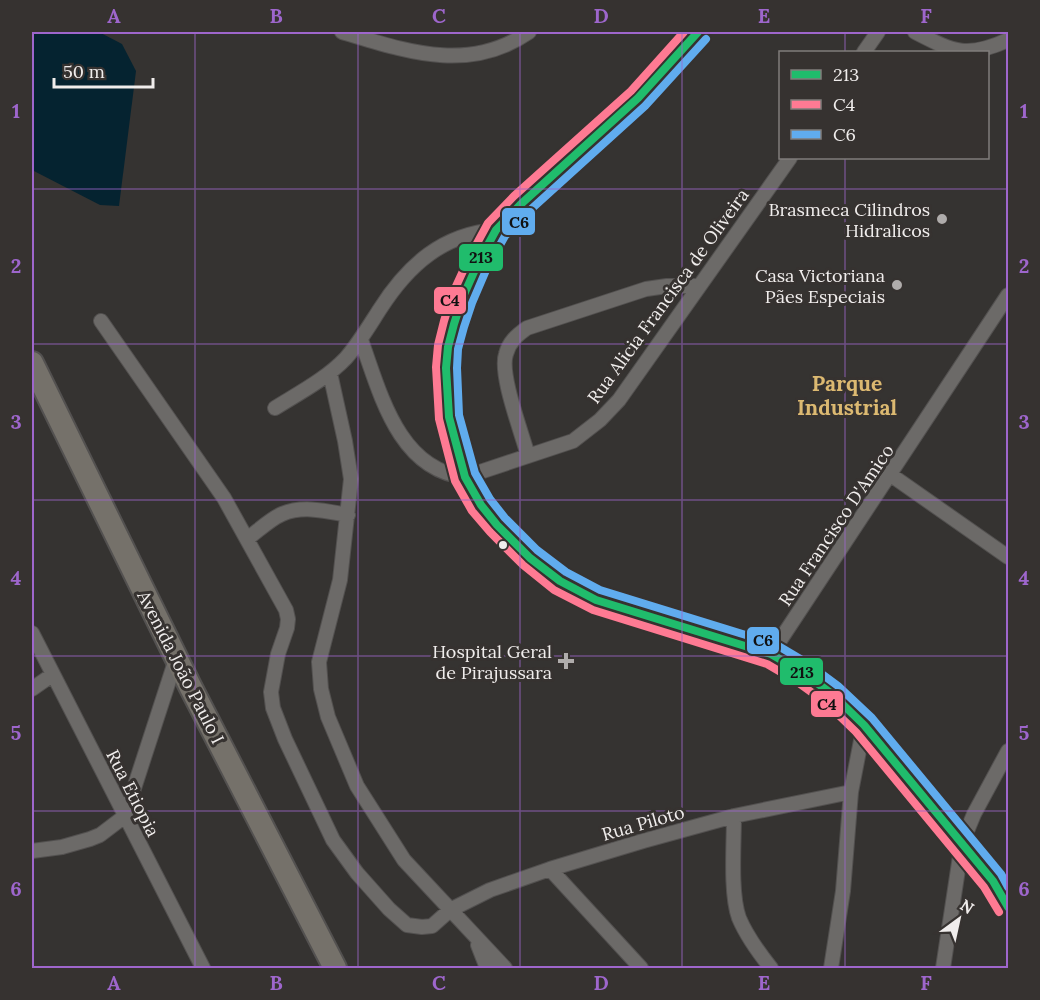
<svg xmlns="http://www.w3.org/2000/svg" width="1040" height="1000" font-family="Lora,serif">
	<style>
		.water { fill: #052330 }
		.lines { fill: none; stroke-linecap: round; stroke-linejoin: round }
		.street-casing { stroke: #535150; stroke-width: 16 }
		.secondary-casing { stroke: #535150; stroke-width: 22 }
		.primary-casing { stroke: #535150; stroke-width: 26 }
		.street { stroke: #6c6a68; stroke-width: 14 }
		.secondary { stroke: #6c6a68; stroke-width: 20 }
		.primary { stroke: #75716a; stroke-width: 22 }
		.bus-1-casing { stroke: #363230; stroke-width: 12 }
		.bus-2-casing { stroke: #363230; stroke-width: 12 }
		.bus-3-casing { stroke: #363230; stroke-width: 12 }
		.bus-1 { stroke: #20bc6c; stroke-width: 8 }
		.bus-2 { stroke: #fe7a93; stroke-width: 8 }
		.bus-3 { stroke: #60acee; stroke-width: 8 }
		.grid { fill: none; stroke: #9e66cc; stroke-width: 1.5; stroke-opacity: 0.55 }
		.poi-dot { fill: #afacab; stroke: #363230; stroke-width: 2 }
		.bus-dot { fill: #f0edec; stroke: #363230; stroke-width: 2 }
		.labels { text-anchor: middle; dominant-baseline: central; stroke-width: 6; stroke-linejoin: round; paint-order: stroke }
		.poi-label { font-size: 18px; fill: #f0edec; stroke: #363230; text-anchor: end }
		.street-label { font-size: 18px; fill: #f0edec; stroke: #363230 }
		.quarter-label { font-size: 21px; font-weight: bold; fill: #dcb971; stroke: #363230 }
		.line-badge { stroke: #363230; stroke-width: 2 }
		.pale-badge-label { font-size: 16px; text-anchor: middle; font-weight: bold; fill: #111 }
		.neatline { fill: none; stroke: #9e66cc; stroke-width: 2 }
		.grid-label { font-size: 20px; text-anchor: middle; font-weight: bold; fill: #9e66cc }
	</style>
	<rect width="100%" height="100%" fill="#353331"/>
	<path class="water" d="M32 32H99L122 44 136 71 119 206 100 205 32 170Z"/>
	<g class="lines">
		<g class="street-casing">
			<path id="street" d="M342 32C406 51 468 74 529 32
				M915 32C954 52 966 59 1008 40
				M864 52 878 32
				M101 321 224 498 286 610 288 619 287 628 278 654 271 692 273 708 285 739 333 840 357 873 389 909 407 925 422 927 432 926 450 910 490 890 550 869 643 841 734 816 851 792
				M361 340C380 392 398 470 465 477L573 441 600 420 619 400 790 158
				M330 373 345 441 351 479 340 580 319 662 321 689 328 717 357 786 404 860 505 968
				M275 408C299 393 326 379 346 358 359 343 369 326 380 309 408 265 443 234 496 230
				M528 456C522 433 499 374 506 354 509 342 517 335 527 328L646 289 667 286H698
				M891 475 1008 557
				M247 539C258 531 270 519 282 514 303 505 326 511 348 515
				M32 633 203 968
				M771 654 1008 295
				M32 689 52 675
				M734 816C734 844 730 893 739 918 747 937 759 953 771 968
				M32 851 62 847 90 839 100 835 125 816 176 659
				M550 869 641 968
				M478 945 487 968
				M831 968 843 891 851 792 864 725
				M943 968 962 843 974 814 1008 751"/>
		</g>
		<g class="secondary-casing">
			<path id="secondary" d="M698 32 638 98 521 204 496 230 478 263 462 299 454 324 448 347 446 368 449 417 465 477 481 505 497 525 530 558 560 581 596 600 771 654 802 672 832 694 864 725 993 881 1008 895"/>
		</g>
		<g class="primary-casing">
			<path id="primary" d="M32 363 190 686 335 968"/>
		</g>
		<use href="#street" class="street"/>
		<use href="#secondary" class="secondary"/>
		<use href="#primary" class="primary"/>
		<g class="bus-1-casing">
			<path id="bus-1" d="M698 32 638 98 521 204 496 230 478 263 462 299 454 324 448 347 446 368 449 417 465 477 481 505 497 525 530 558 560 581 596 600 771 654 802 672 832 694 864 725 993 881 1008 907"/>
		</g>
		<g class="bus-2-casing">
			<path id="bus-2" d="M684 32 631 91 514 196 488 223 469 258 452 295 444 321 438 345 436 367 439 419 455 481 472 511 490 532 523 565 554 590 593 610 767 664 796 681 825 702 856 732 984 887 999 912"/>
		</g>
		<g class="bus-3-casing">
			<path id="bus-3" d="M706 39 645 106 528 212 505 236 487 268 472 303 464 327 458 349 457 368 459 415 475 473 490 499 505 518 537 550 566 572 600 590 775 644 807 663 838 686 872 718 1001 874 1008 887"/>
		</g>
		<use href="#bus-1" class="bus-1"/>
		<use href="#bus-2" class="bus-2"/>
		<use href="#bus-3" class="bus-3"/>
	</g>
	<path class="grid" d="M195 32V968M358 32V968M520 32V968M682 32V968M845 32V52M845 158V968M32 189H1008M32 344H1008M32 500H1008M32 656H1008M32 811H1008"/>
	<g class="poi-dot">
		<circle cx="942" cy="219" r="6"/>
		<circle cx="897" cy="285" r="6"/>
		<path d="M563 652h6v6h6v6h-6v6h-6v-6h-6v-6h6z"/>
	</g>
	<circle class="bus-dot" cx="503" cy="545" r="5"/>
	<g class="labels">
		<g class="poi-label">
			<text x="930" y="209">Brasmeca Cilindros<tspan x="930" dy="21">Hidralicos</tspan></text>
			<text x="885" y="275">Casa Victoriana<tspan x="885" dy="21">Pães Especiais</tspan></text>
			<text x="552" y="651">Hospital Geral<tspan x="552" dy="21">de Pirajussara</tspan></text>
		</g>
		<g class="street-label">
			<text transform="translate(668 296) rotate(-54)">Rua Alicia Francisca de Oliveira</text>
			<text transform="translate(836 525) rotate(-56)">Rua Francisco D'Amico</text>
			<text transform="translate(181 667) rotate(63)">Avenida João Paulo I</text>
			<text transform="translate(133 793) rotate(63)">Rua Etiopia</text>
			<text transform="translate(643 823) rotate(-16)">Rua Piloto</text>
		</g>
		<g class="quarter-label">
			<text x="847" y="383">Parque<tspan x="847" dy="24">Industrial</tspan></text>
		</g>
	</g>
	<g class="line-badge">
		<rect x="501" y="207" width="35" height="29" rx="6" fill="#60acee"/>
		<rect x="458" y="243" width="46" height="29" rx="6" fill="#20bc6c"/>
		<rect x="433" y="286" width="34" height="29" rx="6" fill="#fe7a93"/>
		<rect x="746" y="626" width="34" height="29" rx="6" fill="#60acee"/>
		<rect x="779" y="657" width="45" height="29" rx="6" fill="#20bc6c"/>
		<rect x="810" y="690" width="34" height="28" rx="6" fill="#fe7a93"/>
	</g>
	<g class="pale-badge-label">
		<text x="519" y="228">C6</text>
		<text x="481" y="263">213</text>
		<text x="450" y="306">C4</text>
		<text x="763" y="646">C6</text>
		<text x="802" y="678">213</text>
		<text x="827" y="710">C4</text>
	</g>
	<rect width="1040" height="1000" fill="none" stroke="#363230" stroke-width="66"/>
	<rect x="779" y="51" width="210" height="108" fill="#363230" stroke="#807d7b" stroke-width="1.5"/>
	<rect x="791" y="70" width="30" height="9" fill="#20bc6c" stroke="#807d7b" stroke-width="1.5"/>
	<text x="833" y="81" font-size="18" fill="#f0edec">213</text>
	<rect x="791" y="100" width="30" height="9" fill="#fe7a93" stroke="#807d7b" stroke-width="1.5"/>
	<text x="833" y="111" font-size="18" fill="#f0edec">C4</text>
	<rect x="791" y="130" width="30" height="9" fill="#60acee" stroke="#807d7b" stroke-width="1.5"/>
	<text x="833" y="141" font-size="18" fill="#f0edec">C6</text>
	<g transform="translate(959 919) rotate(33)" stroke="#363230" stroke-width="4.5" paint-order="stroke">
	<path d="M0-4.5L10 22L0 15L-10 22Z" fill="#f0edec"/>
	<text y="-9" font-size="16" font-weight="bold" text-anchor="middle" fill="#f0edec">N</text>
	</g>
	<path d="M54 78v9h99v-9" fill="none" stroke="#f0edec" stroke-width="3"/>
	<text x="63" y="78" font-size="18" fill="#f0edec" stroke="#363230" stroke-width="4.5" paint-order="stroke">50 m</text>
	<rect x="33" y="33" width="974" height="934" class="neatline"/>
	<g class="grid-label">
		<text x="114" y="23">A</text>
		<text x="276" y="23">B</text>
		<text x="439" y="23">C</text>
		<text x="601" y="23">D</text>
		<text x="764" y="23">E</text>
		<text x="926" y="23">F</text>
		<text x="16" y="118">1</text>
		<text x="1024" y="118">1</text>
		<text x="16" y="273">2</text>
		<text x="1024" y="273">2</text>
		<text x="16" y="429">3</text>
		<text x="1024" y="429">3</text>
		<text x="16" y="585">4</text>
		<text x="1024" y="585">4</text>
		<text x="16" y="740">5</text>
		<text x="1024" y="740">5</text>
		<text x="16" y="896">6</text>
		<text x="1024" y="896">6</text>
		<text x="114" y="990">A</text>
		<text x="276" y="990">B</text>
		<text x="439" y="990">C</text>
		<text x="601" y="990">D</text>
		<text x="764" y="990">E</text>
		<text x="926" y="990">F</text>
	</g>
</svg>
